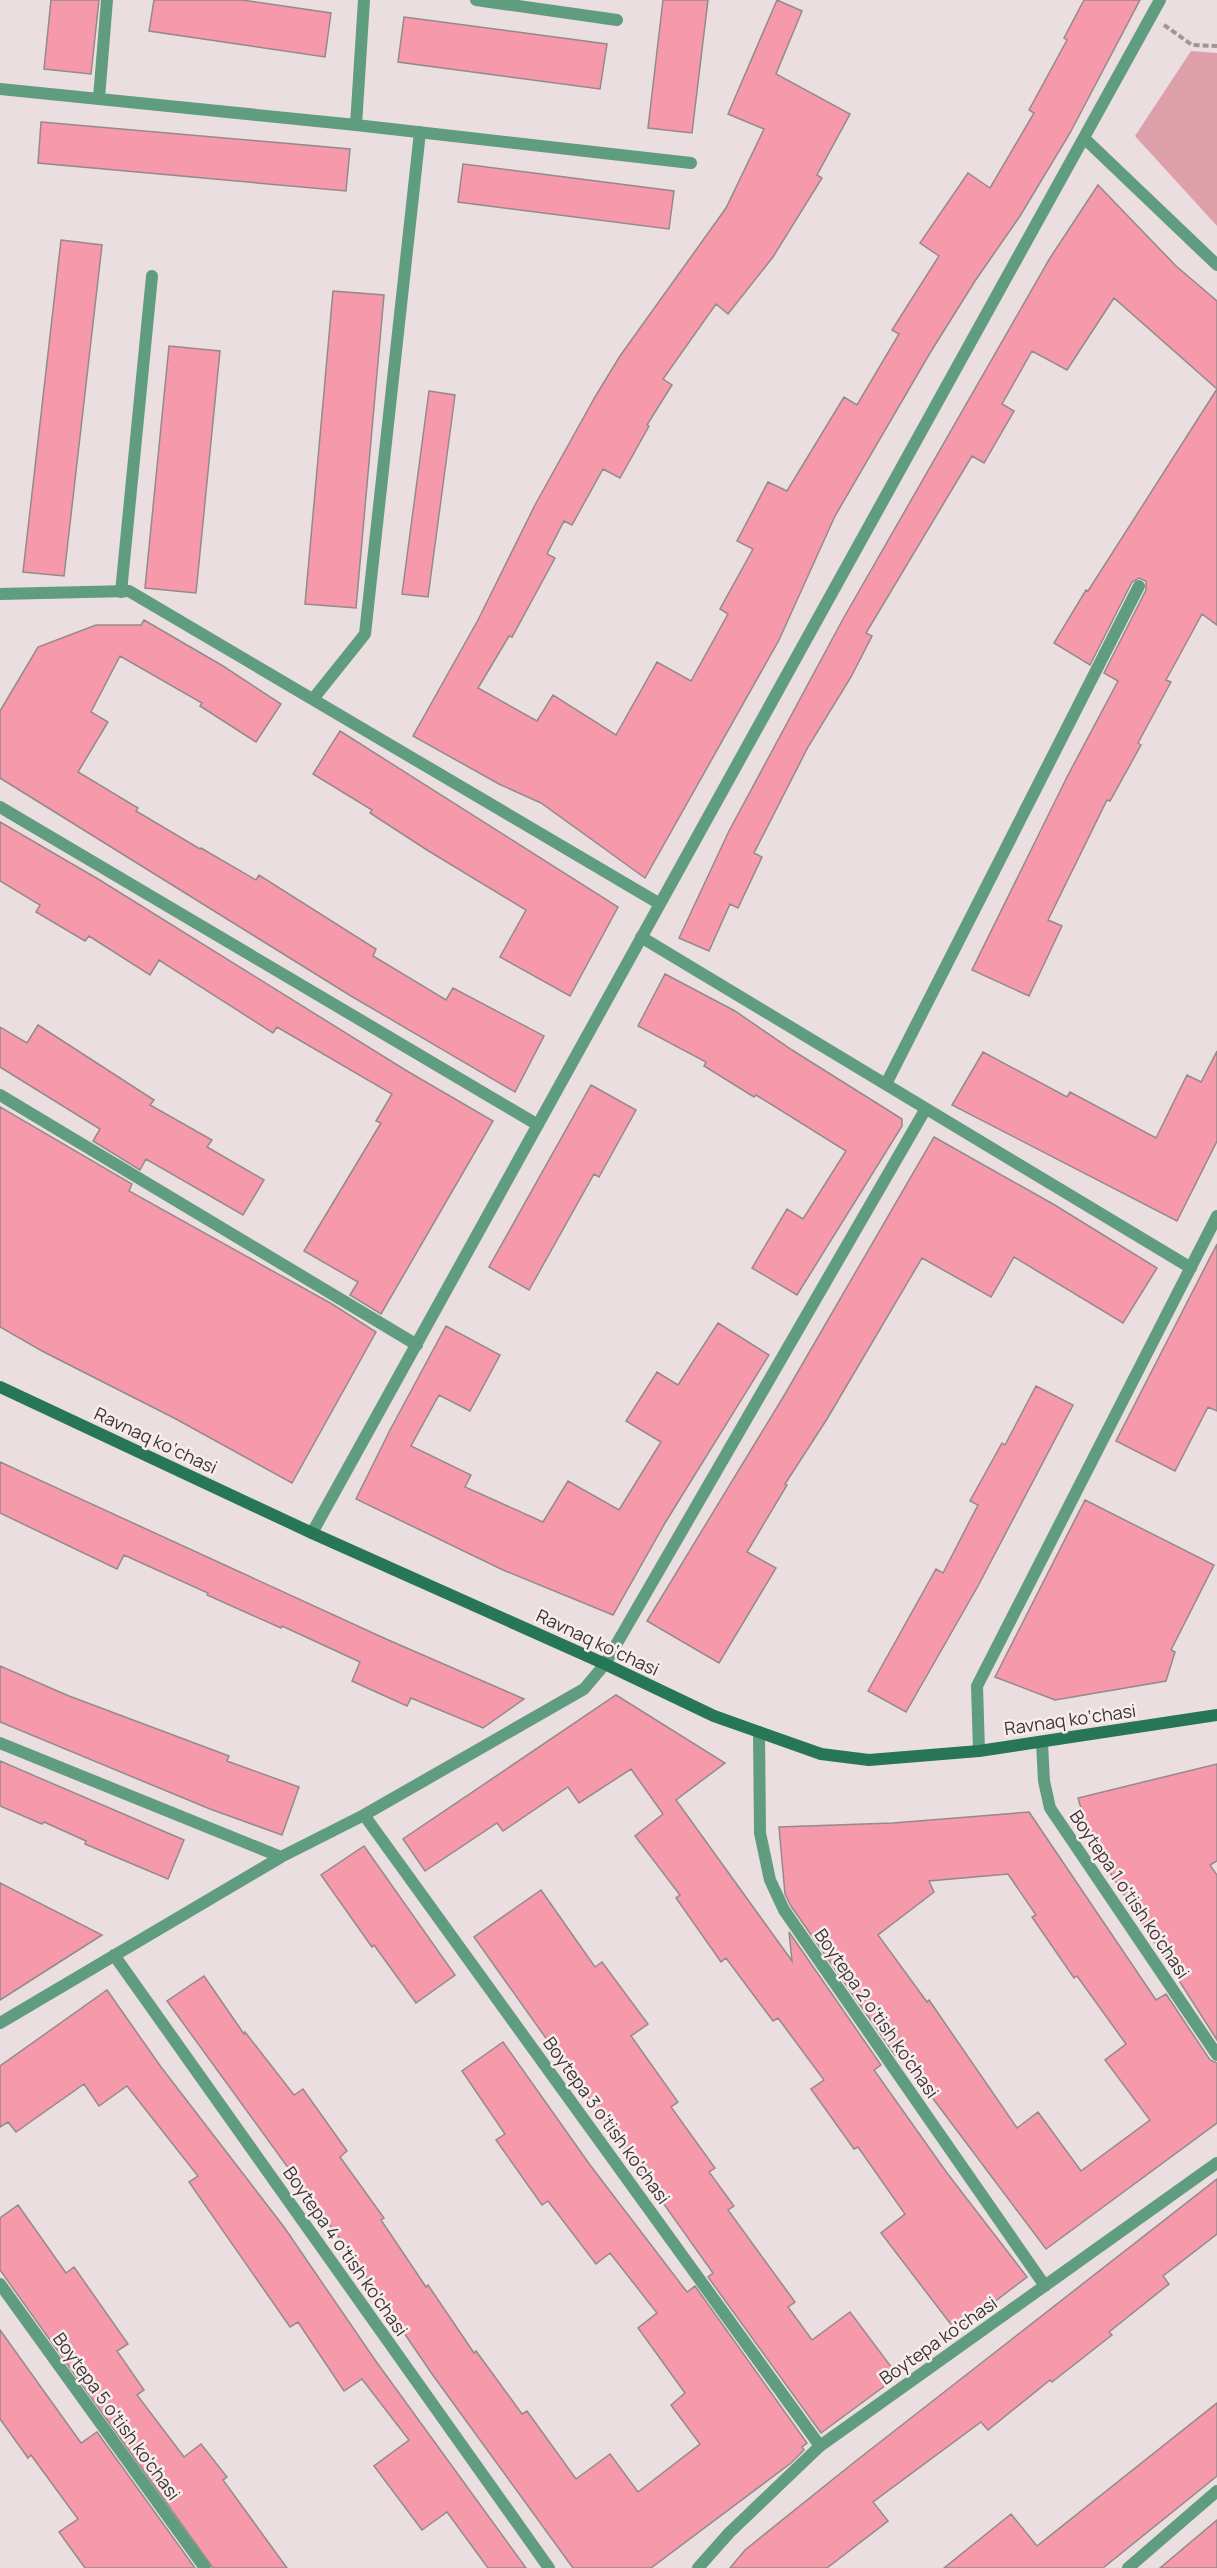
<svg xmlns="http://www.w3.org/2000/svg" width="1217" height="2568" font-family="Manrope,sans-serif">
  <rect width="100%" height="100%" fill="#eadee0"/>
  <path fill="#dda0aa" d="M1191,51L1217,53V226L1135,136Z"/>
  <path fill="#f69aab" stroke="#94898b" stroke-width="1.5" fill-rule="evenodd" d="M51,0H99L91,74L44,69Z
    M154,0H242L331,13L325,57L149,31Z
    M663,0H708L692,133L648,128Z
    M777,0L802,11L776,74L850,114L817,175L822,178L773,257L728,314L716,304L663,379L672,385L647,425L649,426L620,478L603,469L572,525L564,521L547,554L555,558L512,637L509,636L478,688L537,721L553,695L616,735L657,662L691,681L728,614L720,609L753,549L737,541L768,482L787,491L844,397L857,405L899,334L892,330L939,256L920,243L968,173L990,188L1034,113L1029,110L1067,40L1064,38L1084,0H1140L1070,133L1020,216L975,281L930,353L835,516L779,640L645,878L541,803L499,784L413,736L478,620L535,505L595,397L620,356L726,208L764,129L728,114Z
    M404,17L607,44L600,89L398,62Z
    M41,122L350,149L346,191L38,163Z
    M463,164L674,191L669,229L458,202Z
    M1098,185L1176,266L1217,301V625L1202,614L1166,680L1171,682L1138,743L1141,745L1110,801L1107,800L1048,920L1062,926L1029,996L972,970L1067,777L1118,681L1104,673L1146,590V581L1139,578L1132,582L1090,665L1054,643L1086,590L1088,591L1217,389L1114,298L1067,370L1032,351L1002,404L1014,411L984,463L972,456L866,633L872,636L851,677L808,747L754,853L762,857L738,908L730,904L709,951L679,938L729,831L843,619L1050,258Z
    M61,240L102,245L64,576L23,572Z
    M333,291L384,295L356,608L305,604Z
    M169,346L220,351L196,593L145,588Z
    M429,391L455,395L428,597L402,594Z
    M144,620L223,666L281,704L256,742L200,706L202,703L120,656L91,712L108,722L78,772L138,808L136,811L200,849L201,848L256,880L259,875L376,949L373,956L446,1000L453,988L544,1036L515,1092L351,996L0,778V711L38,647L96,625H141Z
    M340,731L618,907L570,996L500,957L526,910L427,850L370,813L372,810L313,774Z
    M0,822L98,879L407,1071L493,1121L381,1314L350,1295L358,1282L304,1251L381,1123L376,1121L392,1094L277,1027L273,1033L159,960L150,975L89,936L85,941L36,912L40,905L0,881Z
    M665,974L735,1011L792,1050L902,1119V1126L797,1295L752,1268L787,1209L803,1219L846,1151L756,1095L754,1097L704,1066L706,1062L638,1026Z
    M38,1025L154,1100L150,1105L212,1140L207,1147L264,1180L243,1215L146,1159L140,1170L93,1141L100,1129L0,1067V1027L27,1043Z
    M1217,1051V1141L1177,1221L952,1105L983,1052L1067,1097L1070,1092L1156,1138L1187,1075L1201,1082Z
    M591,1085L636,1110L599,1177L594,1174L529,1290L489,1267Z
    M0,1107L132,1184L129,1191L332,1304L376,1332L292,1483L176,1419L42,1351L0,1327Z
    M934,1137L1053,1204L1157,1268L1123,1323L1014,1257L991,1297L922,1258L827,1419L785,1484L787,1485L747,1552L776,1568L719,1663L647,1621L785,1394Z
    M1217,1244V1411L1208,1407L1175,1471L1116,1441Z
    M718,1323L769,1355L665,1523L613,1615L503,1570L356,1499L390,1430L446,1326L500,1355L470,1411L439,1395L411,1446L471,1475L465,1487L543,1522L568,1481L619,1510L661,1442L626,1421L657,1372L678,1385Z
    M1036,1386L1073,1405L978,1586L906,1712L868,1691L936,1569L943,1573L978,1505L970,1501L1002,1443L1005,1445Z
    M0,1462L386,1639L524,1699L483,1728L411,1698L407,1706L352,1681L360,1662L282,1626L281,1628L207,1595L208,1593L124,1555L117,1569L0,1513Z
    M1085,1500L1214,1565L1171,1650L1175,1652L1166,1681L1055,1700L995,1677Z
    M0,1666L69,1696L229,1756L227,1761L299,1787L282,1835L210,1809L0,1722Z
    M616,1695L725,1763L676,1800L792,1961L789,1932L881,2065L874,2070L947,2173L1027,2277L956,2331L881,2233L905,2214L858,2147L854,2149L811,2089L824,2080L778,2018L773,2021L726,1958L721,1962L676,1898L680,1895L635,1836L663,1814L631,1769L579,1803L568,1787L503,1831L497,1823L425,1871L403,1839Z
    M0,1761L184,1840L168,1879L85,1844L86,1841L44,1822L42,1824L0,1806Z
    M1217,1764V1861L1210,1865L1217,1875V2040L1091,1843L1078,1798Z
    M1029,1812L1156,2000L1166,1994L1210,2060L1217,2063V2123L1046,2249L898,2052L895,2055L791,1906L785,1894L779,1827L893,1823ZM1008,1874L1036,1915L1032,1917L1074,1978L1077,1976L1126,2044L1105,2060L1150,2120L1081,2171L1038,2112L1017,2128L929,2000L927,2002L878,1935L934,1892L929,1881Z
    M364,1846L455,1975L416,2003L374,1945L372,1947L321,1875Z
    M0,1883L102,1935L0,2000Z
    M541,1890L595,1967L602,1962L648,2024L631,2036L678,2102L671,2107L715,2168L709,2172L734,2206L728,2210L795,2302L788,2307L812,2340L850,2312L898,2376L821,2433L708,2277L713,2273L474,1937Z
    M204,1976L244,2034L245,2032L294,2095L303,2089L347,2151L340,2157L384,2218L381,2220L426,2287L428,2285L474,2353L476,2351L522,2414L527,2411L576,2479L610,2454L638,2492L700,2444L671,2405L685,2393L638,2328L657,2313L610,2253L596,2264L548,2201L542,2205L496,2140L505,2134L462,2071L503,2042L590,2165L687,2292L695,2286L807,2443L802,2447L804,2450L791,2463L651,2568H573L432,2374L345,2246L167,2001Z
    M107,1990L161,2067L284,2227L375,2360L526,2568H488L447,2512L422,2530L374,2466L409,2440L362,2379L344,2391L298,2322L290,2327L189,2182L198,2176L127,2086L99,2106L84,2084L16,2132L8,2122L0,2127V2066Z
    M1217,2179V2234L1163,2276L1169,2284L1109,2332L1112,2335L1052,2382L1050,2380L988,2430L981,2422L873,2502L888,2521L827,2568H730L745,2550L852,2464Z
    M18,2205L66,2273L74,2267L128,2344L117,2351L144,2390L137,2395L184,2457L201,2444L227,2477L223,2480L287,2568H213L0,2270V2218Z
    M0,2330L81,2443L97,2432L195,2568H85L59,2532L78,2519L31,2455L28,2458L0,2419Z
    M1217,2403V2476L1103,2568H944L1011,2514L1037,2546Z
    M1217,2520V2568H1160Z"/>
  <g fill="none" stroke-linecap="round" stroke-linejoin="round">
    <path stroke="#9e9697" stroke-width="4" stroke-dasharray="6 3" stroke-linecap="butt" d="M1164,25L1192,45L1217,46"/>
    <path stroke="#609c7f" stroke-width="12" d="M121,592L152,276"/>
    <path stroke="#609c7f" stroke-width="12" d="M476,0L617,20
      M0,89L356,125L691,163
      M99,98L107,0
      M356,125L364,0
      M1084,138L1217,265
      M0,594L129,591L660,904
      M313,699L365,634L420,132
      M0,807L538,1125
      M641,937L1191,1268
      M886,1084L1139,586
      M0,1095L417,1345
      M312,1533L1160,0
      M759,1732L760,1833L770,1880L784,1910L1045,2286
      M0,1743L281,1857
      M1042,1743L1044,1781L1050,1808L1217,2055
      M979,1751L977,1686L1217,1216
      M364,1815L820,2446
      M114,1955L549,2568
      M0,2023L281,1857L364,1815L584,1689L605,1664L925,1110
      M0,2284L205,2568
      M698,2568L729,2533L820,2446L1217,2163
      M1128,2568L1217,2491"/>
    <path stroke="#277655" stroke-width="12" d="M0,1387L312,1533L605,1664L714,1716L821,1754L869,1760L979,1751L1217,1715"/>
  </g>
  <g text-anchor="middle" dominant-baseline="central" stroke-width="5" stroke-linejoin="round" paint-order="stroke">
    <g font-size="18" fill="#3a3636" stroke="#f8eced">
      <text transform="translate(156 1440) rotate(25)">Ravnaq ko‘chasi</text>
      <text transform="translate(598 1642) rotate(25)">Ravnaq ko‘chasi</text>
      <text transform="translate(1070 1719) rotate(-8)">Ravnaq ko‘chasi</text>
      <text transform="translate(1130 1894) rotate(56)">Boytepa 1 o'tish ko'chasi</text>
      <text transform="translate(877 2013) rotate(55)">Boytepa 2 o'tish ko'chasi</text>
      <text transform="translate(607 2120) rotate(54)">Boytepa 3 o'tish ko'chasi</text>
      <text transform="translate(346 2251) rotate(55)">Boytepa 4 o'tish ko'chasi</text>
      <text transform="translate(938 2340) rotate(-35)">Boytepa ko'chasi</text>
      <text transform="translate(117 2416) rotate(54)">Boytepa 5 o'tish ko'chasi</text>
    </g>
  </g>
</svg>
